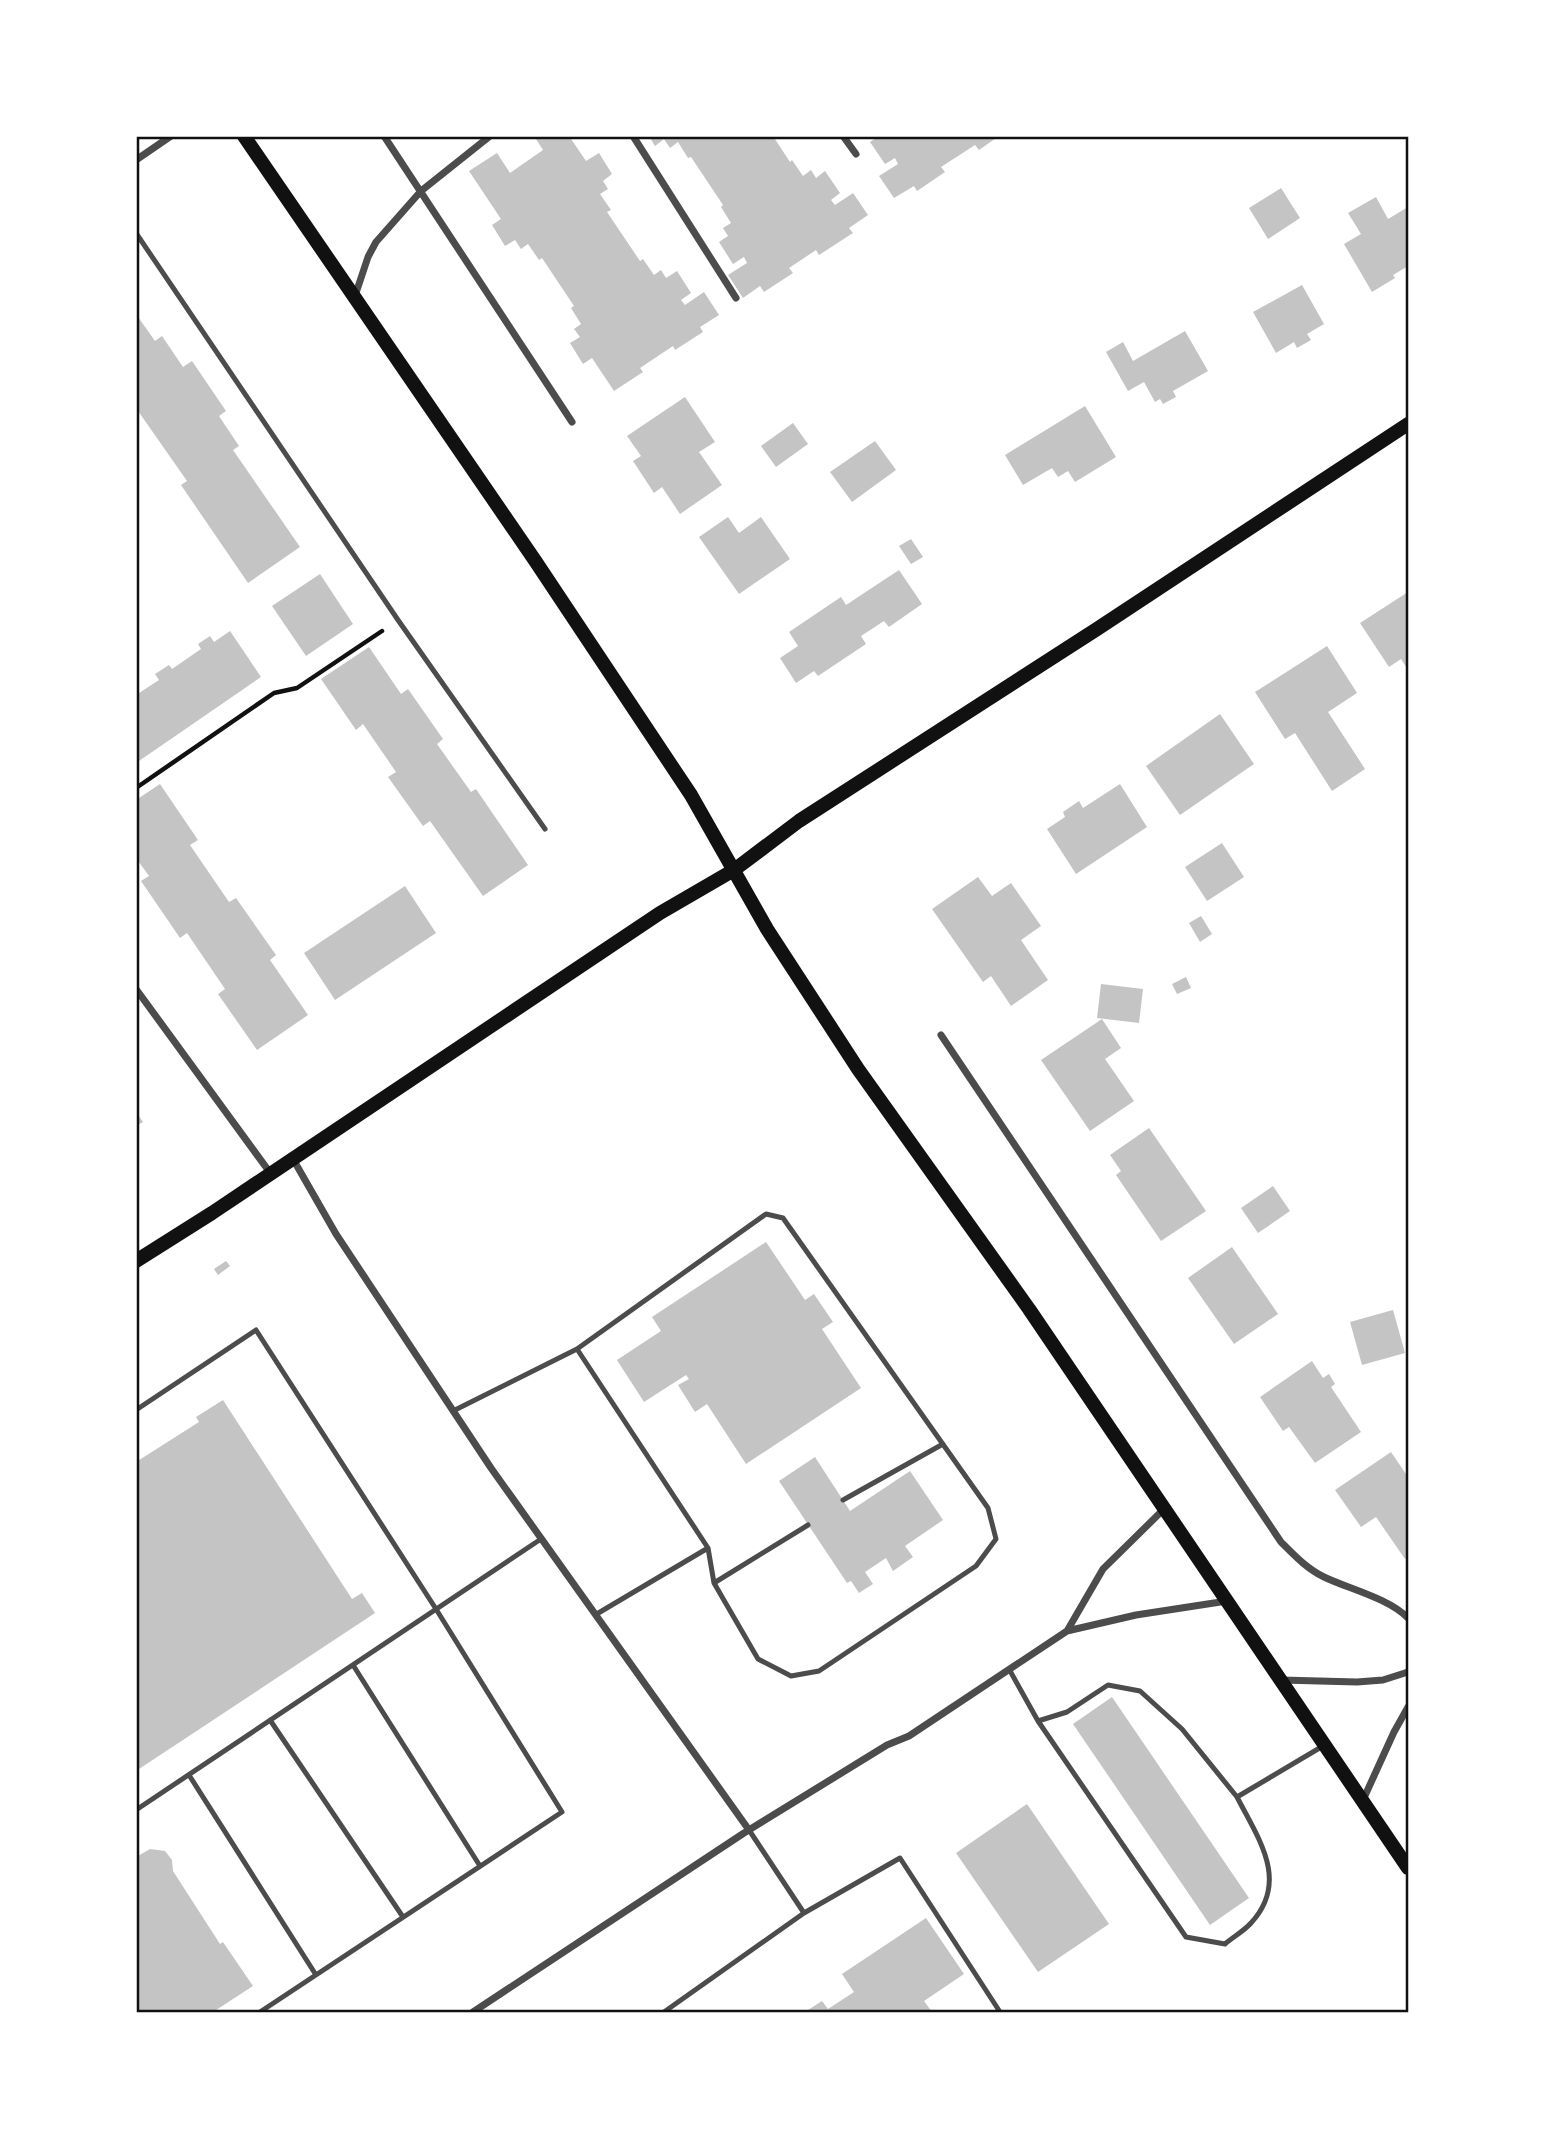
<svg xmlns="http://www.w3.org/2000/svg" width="1545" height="2149" font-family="Figtree,sans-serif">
  <rect width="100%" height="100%" fill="#fff"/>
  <path fill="#c4c4c4" d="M534,136H569L586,161L599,153L612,174L603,181L608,189L600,194L611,210L607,212L640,261L643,259L654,275L661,270L666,278L677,271L691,293L681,300L685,305L704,292L719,315L700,327L703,332L675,350L673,346L640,368L643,372L614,391L592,358L583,364L570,343L580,337L574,329L581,324L571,308L574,306L542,258L539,260L528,244L521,249L515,240L505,246L492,225L501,219L469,171L497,153L510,173L543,150Z
    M649,136H773L790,162L792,160L803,176L811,170L816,178L825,171L840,193L831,200L835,205L853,193L868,215L849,228L853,233L819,255L816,250L789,268L793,273L764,292L760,286L743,298L728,275L747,263L744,257L733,264L719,242L728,236L723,228L731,223L721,207L723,205L691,157L688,158L678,142L670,148L664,139L655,146Z
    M879,136H999L979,150L975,145L941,167L945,172L917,191L914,186L894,198L879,176L898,164L895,158L885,164L870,142Z
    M1281,188L1300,218L1268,239L1249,208Z
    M1376,197L1388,219L1408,207V266L1393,275L1395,278L1372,292L1344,244L1361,234L1348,213Z
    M1302,285L1324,324L1307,334L1311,340L1297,348L1294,342L1276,353L1253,312Z
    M136,314L155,341L162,336L183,367L192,361L226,411L219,416L239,446L233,450L300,547L248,583L181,485L187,481L136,408Z
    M1185,331L1208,371L1173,391L1176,397L1163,404L1160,399L1155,402L1144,382L1128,391L1106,352L1123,342L1133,361Z
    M685,397L715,442L699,452L722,485L680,514L662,487L654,493L633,461L641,456L627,436Z
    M1085,406L1116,457L1075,482L1068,471L1058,477L1052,468L1023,485L1005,455Z
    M793,423L808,444L776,467L761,446Z
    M875,441L896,470L852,502L830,472Z
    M728,517L739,533L761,517L790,559L739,594L699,537Z
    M911,539L923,557L911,564L899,546Z
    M899,570L922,604L889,627L884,621L861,636L866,644L818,676L814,671L796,683L780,658L798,646L789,632L841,597L846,605Z
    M320,574L353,624L306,656L272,606Z
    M1408,592V670L1401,659L1389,667L1360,623Z
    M230,631L261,677L136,763V695L159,680L155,674L169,665L172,669L201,649L198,644L210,636L214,642Z
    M1327,646L1357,693L1328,712L1365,769L1332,791L1295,733L1285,739L1255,692Z
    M369,647L401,694L408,689L443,739L437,744L471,792L476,789L528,865L483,896L430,821L423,826L388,777L396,772L363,724L356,730L321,679Z
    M1220,714L1254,764L1180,815L1146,766Z
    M160,784L198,840L190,845L229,902L236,898L276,955L270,960L308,1015L257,1050L218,994L225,989L187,933L180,938L141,881L149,876L136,858V800Z
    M1120,784L1147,827L1076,874L1047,829L1065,817L1063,812L1079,801L1083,808Z
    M1222,843L1244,877L1207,901L1185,867Z
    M978,877L992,896L1011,883L1041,926L1021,940L1048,980L1011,1006L991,976L983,982L932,909Z
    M405,886L436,933L335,1000L304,953Z
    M1201,916L1212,934L1200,942L1189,923Z
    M1186,977L1191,988L1177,994L1172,984Z
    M1101,984L1143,989L1139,1023L1097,1018Z
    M1102,1019L1121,1048L1105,1059L1134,1101L1090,1131L1041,1060Z
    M136,1112L143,1122L136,1126Z
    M1149,1128L1206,1211L1161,1241L1116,1175L1121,1171L1110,1155Z
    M1273,1186L1290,1211L1258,1233L1241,1208Z
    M766,1242L805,1300L814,1294L833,1322L822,1329L861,1388L746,1464L707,1404L695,1412L678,1385L689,1379L686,1375L644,1402L617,1360L661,1331L652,1317Z
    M1232,1247L1278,1314L1234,1344L1188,1278Z
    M226,1261L230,1266L218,1275L214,1269Z
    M1393,1310L1405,1353L1362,1365L1350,1322Z
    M1312,1361L1323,1378L1329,1374L1335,1384L1331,1387L1361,1432L1315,1463L1289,1427L1283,1431L1260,1397Z
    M223,1400L352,1599L362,1593L375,1613L136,1771V1462L199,1422L196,1417Z
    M1391,1452L1408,1477V1557L1405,1559L1376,1517L1361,1527L1335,1490Z
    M815,1457L850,1511L910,1471L943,1520L905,1546L913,1557L893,1571L886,1558L865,1572L873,1584L859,1593L851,1581L847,1583L779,1481Z
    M1112,1697L1249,1898L1210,1925L1073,1724Z
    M1027,1804L1109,1924L1038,1972L956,1853Z
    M150,1849L165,1851L172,1860L173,1871L220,1944L223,1942L253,1986L213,2012H136V1868L138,1856Z
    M926,1918L964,1974L924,2001L932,2012H805L822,2001L828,2009L854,1992L842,1974Z"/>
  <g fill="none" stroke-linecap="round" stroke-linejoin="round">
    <path stroke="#111" stroke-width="4.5" d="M136,788L274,693L297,688L382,631"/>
    <path stroke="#4c4c4c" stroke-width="5" d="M136,233L398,620L545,829
      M766,1214L783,1218L988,1508L996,1539L976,1566L819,1671L791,1676L758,1659L714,1583L708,1548L577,1349Z
      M136,1410L256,1330L436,1609L562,1812L260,2012
      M453,1411L577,1349
      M843,1500L943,1444
      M714,1583L808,1525
      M595,1615L708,1548
      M353,1665L480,1866
      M1009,1669L1038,1721L1067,1712L1108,1685L1140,1691L1182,1729L1237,1797L1323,1746
      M270,1720L403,1917
      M1038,1721L1186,1937L1225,1944C1233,1937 1244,1931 1251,1923C1290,1881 1258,1838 1237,1797
      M189,1775L316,1975
      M136,1810L541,1539
      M749,1830L804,1913
      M664,2012L804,1913L900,1858L1000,2012"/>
    <path stroke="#4c4c4c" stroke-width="7" d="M384,136L572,422
      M633,136L736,298
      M843,136L856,154
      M136,160L171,136
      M355,296L368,257L376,242L421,191L490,136
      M136,989L271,1174
      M941,1035L1281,1542C1294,1555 1307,1569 1324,1577C1349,1589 1388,1598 1408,1618
      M293,1159L336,1234L491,1468L749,1830
      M1067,1631L1103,1569L1164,1509
      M1281,1680L1357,1682L1383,1680L1408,1672
      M1363,1800L1394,1732L1408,1707
      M473,2012L744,1833L887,1745L909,1736L1067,1631L1136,1615L1227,1601"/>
    <path stroke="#111" stroke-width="14" d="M244,136L536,562L691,795L767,929L858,1069L1029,1309L1408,1868
      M136,1261L212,1213L660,913L734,870L799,821L1097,629L1408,424"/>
  </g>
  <rect width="1545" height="2149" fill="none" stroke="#ffffff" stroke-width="276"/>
  <rect x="138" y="138" width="1269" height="1873" fill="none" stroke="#111" stroke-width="2.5"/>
</svg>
